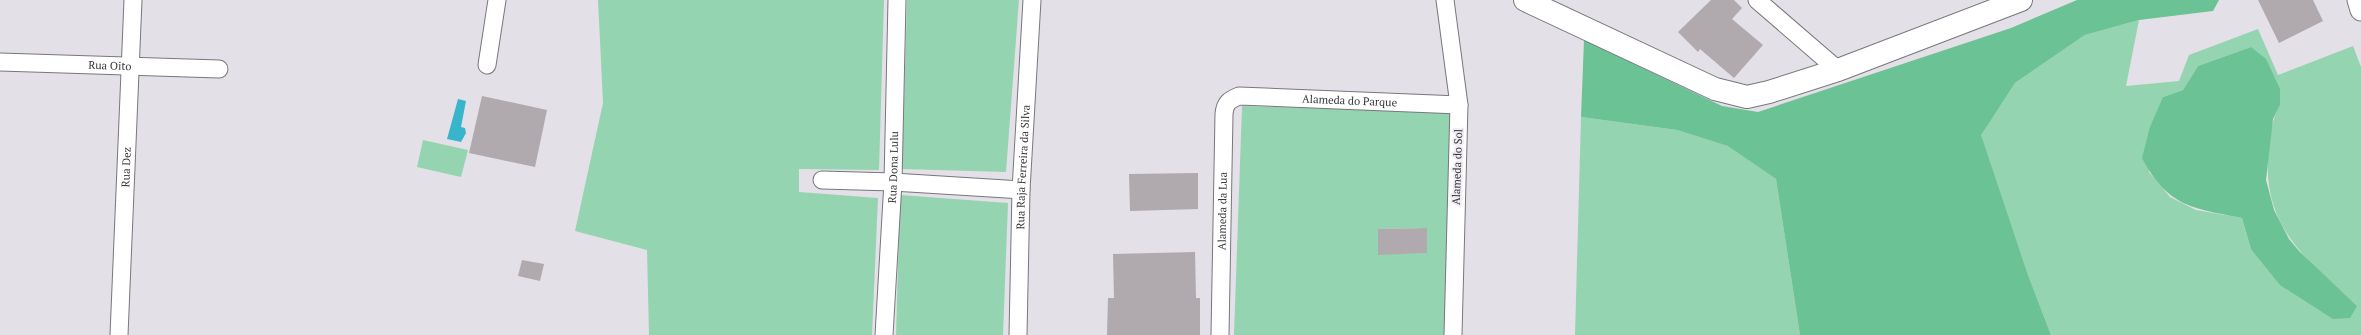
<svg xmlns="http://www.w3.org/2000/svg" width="2361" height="335" font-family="'PT Serif',serif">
  <rect width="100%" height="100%" fill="#e3e0e7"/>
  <path fill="#95d4b0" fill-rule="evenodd" d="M598,0H884L879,170L799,169V192L878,198L872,335H649L647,250L575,231L603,103Z
    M907,0H1019L1006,172L902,169Z
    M2139,20L2126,86L2179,81L2189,55L2258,29L2278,75L2353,46L2361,67V335H2051L2027,272L1980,135L2015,83L2085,35ZM2251,47L2280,105C2271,121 2269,139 2268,158C2264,230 2309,261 2357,306L2251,249L2242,218L2196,210L2170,197L2149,172L2163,97L2183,90L2198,66Z
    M1242,106L1453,112L1445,335H1234ZM1427,228V253L1378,254V229Z
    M1581,117L1677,130L1729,146L1776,179L1800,335H1575Z
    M423,140L468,150L461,177L417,167Z
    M900,195L1008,203L1003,335H896Z"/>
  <path fill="#6bc294" d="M2077,0H2219L2213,11L2139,20L2085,35L2015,83L1981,135L2027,272L2051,335H1800L1776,179L1728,146L1677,130L1581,117L1584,40L1722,106L1758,112L2011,28Z
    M2251,47L2266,59L2280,89V105L2273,119L2266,180L2274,210L2289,239L2299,251L2357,306L2350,318L2333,319L2280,285L2251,249L2242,218C2192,208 2168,207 2142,158L2150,127L2163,97L2183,90L2198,66Z"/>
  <path fill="#39b5cb" d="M458,99L466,101L461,127L465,128L466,133L461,142L447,139Z"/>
  <path fill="#b0a9ad" d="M1711,0H1734L1742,8L1732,19L1763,45L1734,78L1700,49L1698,52L1678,32Z
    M2258,0H2313L2323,21L2279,43Z
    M482,96L547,110L535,167L469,153Z
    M1198,173V209L1130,211L1129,174Z
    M1427,228V253L1378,255V229Z
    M1195,252L1196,298H1200V335H1107L1108,298H1114L1113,254Z
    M522,260L544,264L540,281L518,276Z"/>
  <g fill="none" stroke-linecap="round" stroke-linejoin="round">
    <g stroke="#79767d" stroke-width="19">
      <g id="minor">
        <path d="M1445,0L1459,105L1453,335"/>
        <path d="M1757,0L1838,70"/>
        <path id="s1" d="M0,62L219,69"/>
        <path d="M487,65L497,0"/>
        <path d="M822,180L893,182L1021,190"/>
        <path id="s2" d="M119,335L133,0"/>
        <path id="s3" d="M884,335L893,182L897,0"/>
        <path id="s4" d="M1018,335L1021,190L1032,0"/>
        <path id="s5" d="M1220,335L1224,114C1225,103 1229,100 1239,96L1459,105"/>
      </g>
    </g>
    <g stroke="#79767d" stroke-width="23">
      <path id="tertiary" d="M2358,0L2361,10"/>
    </g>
    <g stroke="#79767d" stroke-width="24">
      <path id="secondary" d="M1525,0L1715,89L1747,97L1769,92L1838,70L2021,0"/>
    </g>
    <use href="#minor" stroke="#fff" stroke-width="17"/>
    <use href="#tertiary" stroke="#fff" stroke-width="21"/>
    <use href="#secondary" stroke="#fff" stroke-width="22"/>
  </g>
  <g text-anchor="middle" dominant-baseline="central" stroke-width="4" stroke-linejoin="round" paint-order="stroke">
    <g font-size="11" fill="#3a383b" stroke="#f1edf4">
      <text stroke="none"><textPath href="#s1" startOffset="110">Rua Oito</textPath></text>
      <text stroke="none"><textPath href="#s5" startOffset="357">Alameda do Parque</textPath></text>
      <text stroke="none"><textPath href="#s4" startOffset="168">Rua Raja Ferreira da Silva</textPath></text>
      <text transform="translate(1457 167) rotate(-88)">Alameda do Sol</text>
      <text stroke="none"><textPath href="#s2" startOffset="168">Rua Dez</textPath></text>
      <text stroke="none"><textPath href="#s3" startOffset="168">Rua Dona Lulu</textPath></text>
      <text stroke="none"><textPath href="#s5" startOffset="124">Alameda da Lua</textPath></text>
    </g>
  </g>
</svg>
